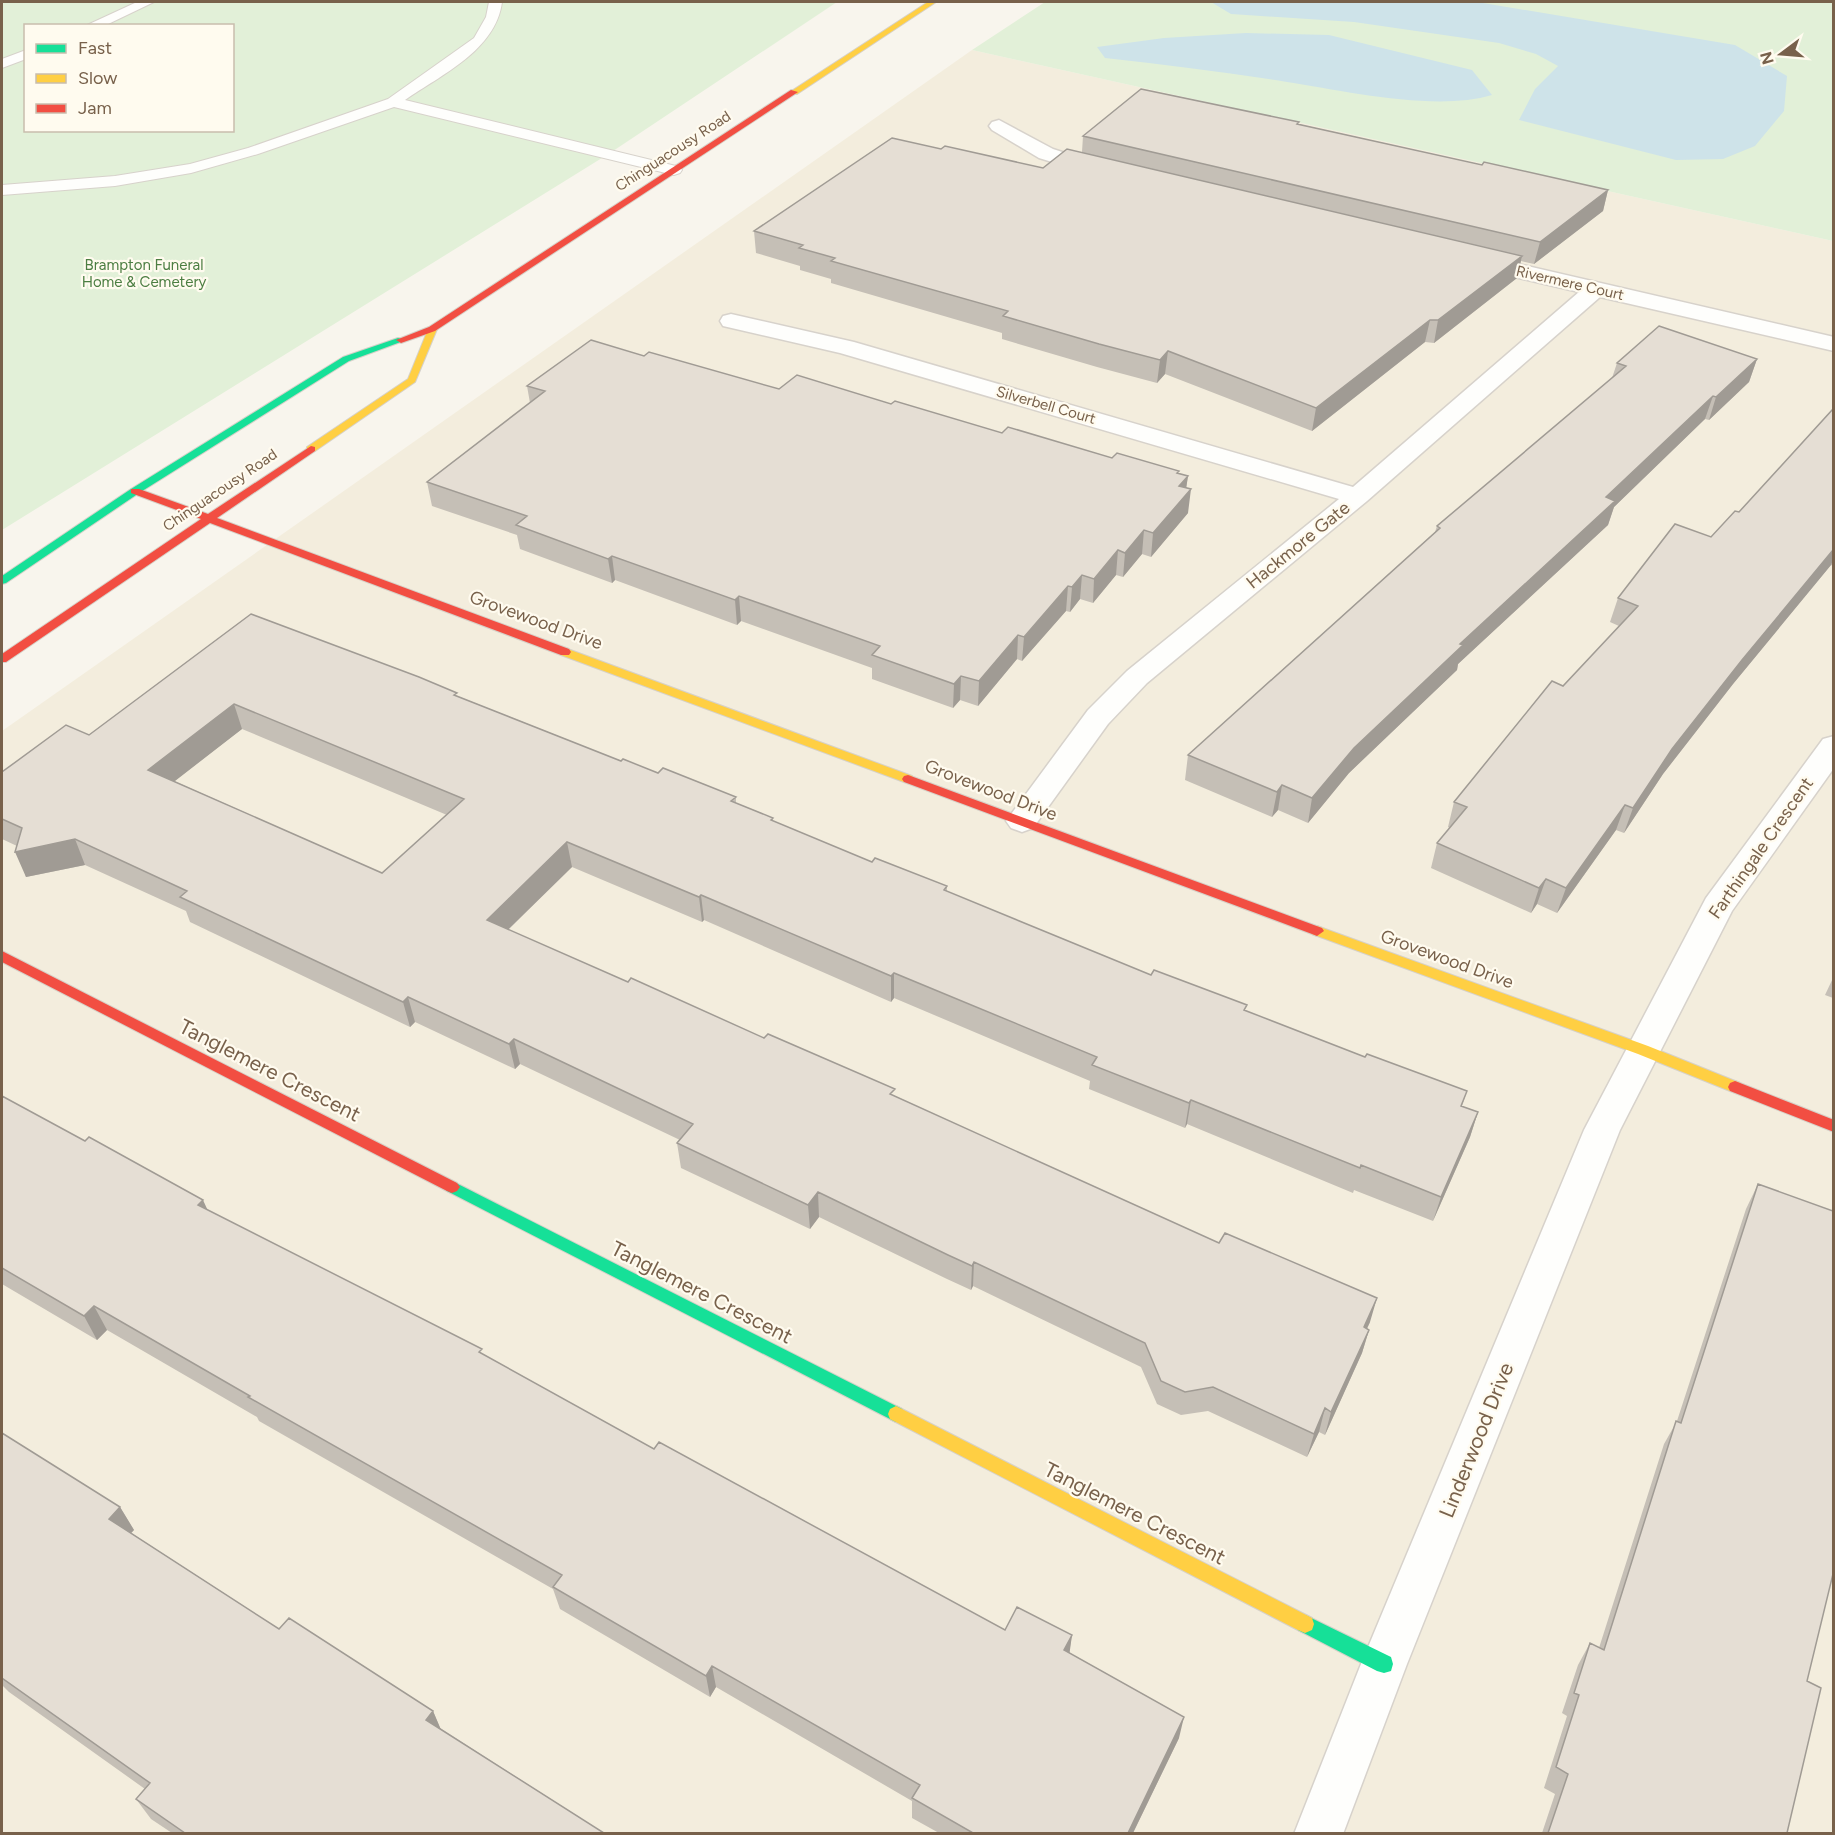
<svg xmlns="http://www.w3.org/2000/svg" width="1835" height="1835" font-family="Figtree,sans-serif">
  <rect width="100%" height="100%" fill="#f8f5ed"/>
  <path fill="#f3eddd" d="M972,50L1833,241V1833H2V731Z"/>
  <path fill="#e2f0d8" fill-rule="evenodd" d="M2,2H837L610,153L2,530ZM26,26H232V130H26Z
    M1045,2H1833V241L972,50Z"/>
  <path fill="#cee3e9" d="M1211,2H1477L1735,45L1787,76L1784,111L1755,146L1723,159L1676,160L1519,120L1535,89L1558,66L1536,54L1499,43L1354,22L1231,14Z
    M1246,33L1329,35L1472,70L1492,95C1436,112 1346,91 1287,82C1227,72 1166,65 1105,58L1097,47L1164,38Z"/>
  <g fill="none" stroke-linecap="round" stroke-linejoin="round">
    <g stroke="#d7d2cb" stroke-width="2">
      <path id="lane" d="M137,2H154L104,26H85Z
        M489,2H502C496,50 441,75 405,100L680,167L682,170L680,173L674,175L394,107L258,154L191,173L115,186L2,195V185L115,176L190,164L248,148L388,99L474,38L486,17Z
        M26,50V59L2,68V59Z"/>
    </g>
    <g stroke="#d7d2cb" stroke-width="3">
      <path id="street" d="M999,120L1053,149L1105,166L1108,170L1105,174L1098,176L1039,158L992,130L989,126L992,122Z
        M1475,254L1834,337V351L1600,297L1367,501L1147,683L1108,724L1033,828L1022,832L1011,828L1006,821L1088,710L1127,671L1339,499L840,353L723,326L720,321L723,316L731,314L854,342L1353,487L1579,292L1467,266L1464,261L1467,256Z
        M1834,736V768L1732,911L1620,1130L1407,1664L1343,1834H1294L1361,1664L1584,1130L1706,898L1823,739Z"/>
    </g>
    <g stroke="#d6d1c8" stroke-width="2">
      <path id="fast" d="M398,338L406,340L349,361L139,493L6,583L2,584V576L131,489L343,357Z
        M452,1181L902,1409L904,1414L902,1419L896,1422L890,1419L447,1191L444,1187L447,1183Z
        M1305,1615L1391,1657L1393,1664L1391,1671L1384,1673L1377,1671L1298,1630L1296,1624L1298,1618Z"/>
    </g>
    <g stroke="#d6d1c8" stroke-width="2">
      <path id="slow" d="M928,2H936L797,94L790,92Z
        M429,327L437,329L415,382L315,451H307V447L408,379Z
        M565,648L912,776L914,779L912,782H904L561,655L559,652Z
        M1317,926L1648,1046L1740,1083L1742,1087L1740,1091H1730L1638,1054L1312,934L1310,931Z
        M896,1406L1312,1618L1314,1624L1312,1630L1305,1633L1298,1630L890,1419L888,1414L890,1409Z"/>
    </g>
    <g stroke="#d6d1c8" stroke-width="2">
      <path id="jam" d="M791,90L798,92L435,331L401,343L396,340L429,327Z
        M311,446L315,447V451L217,518L569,649L571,652L569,655H561L210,523L6,662H2V654L201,519L131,493V489H139L208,514Z
        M908,775L1322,928L1324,931L1317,936L1312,934L904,782L902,779L904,776Z
        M2,951L457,1183L460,1187L457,1191L452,1193L447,1191L2,962Z
        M1735,1081L1834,1120V1132L1730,1091L1728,1087L1730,1083Z"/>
    </g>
    <use href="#lane" fill="#fefefc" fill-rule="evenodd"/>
    <use href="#street" fill="#fefefc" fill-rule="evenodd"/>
    <use href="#fast" fill="#16e098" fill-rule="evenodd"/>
    <use href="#slow" fill="#ffcf43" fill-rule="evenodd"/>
    <use href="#jam" fill="#f24e42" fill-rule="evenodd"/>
  </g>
  <path fill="#c5bfb6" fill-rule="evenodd" d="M1298,124L1482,165L1608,190L1603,211L1534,264L1521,261L1517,278L1434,343L1425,342L1312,431L1165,374L1157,383L1097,367L1002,339V333L831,283V279L800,270V266L756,253L754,231L941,149L1043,168L1082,152L1083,136Z
    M644,356L779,389L891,404L1002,433L1188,476L1186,488L1188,513L1151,557L1142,554L1123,577L1116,575L1093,603L1080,599L1070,612L1066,611L1022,661L1017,659L978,706L960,700L953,708L872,679V668L741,621L737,625L615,580L612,583L520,549L517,535L432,506L427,482L530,403L527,386Z
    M1757,359L1749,382L1709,420L1705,419L1614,507L1608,525L1458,664L1457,670L1349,773L1308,823L1278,810L1272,817L1185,780L1188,755L1435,532L1437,526L1612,378L1617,363Z
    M1833,409V566L1831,565L1733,684L1663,774L1624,833L1616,830L1557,913L1537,904L1531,913L1431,868L1437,843L1450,828L1448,827L1454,802L1619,626L1610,622L1618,598L1711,537L1739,512Z
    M251,614L621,761L736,797V803L773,818V821L872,862L947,886V892L1151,975L1365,1057L1467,1091L1462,1106L1478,1112L1470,1137L1433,1221L1354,1190L1353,1193L1187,1124L1185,1128L1089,1089L1090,1081L894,998L891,1002L704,920L702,922L572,867L508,930L628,982L895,1096L1370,1322L1367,1329L1369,1330L1362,1353L1325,1435L1319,1432L1307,1457L1208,1411L1181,1415L1157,1404L1141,1367L973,1286L971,1290L947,1279L819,1217L810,1229L681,1168L677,1143L680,1140L520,1064L515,1069L415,1022L410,1027L190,922L186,911L85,865L26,877L17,846L2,839V772L89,735ZM242,729L447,815L382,873L174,781Z
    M1833,978V998L1825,995Z
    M2,1096L208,1210L484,1355L654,1449L1005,1630L1072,1635L1069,1653L1179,1738L1133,1833H939L912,1818V1801L716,1687L710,1697L560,1609L553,1589L259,1421L257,1417L107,1330L97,1340L2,1284Z
    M1758,1184L1807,1681L1787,1833H1542L1555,1794L1544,1788L1567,1716L1562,1713L1578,1665L1590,1643L1599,1648L1664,1444L1677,1421L1746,1209Z
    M2,1433L120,1507L134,1530L131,1533L279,1629L433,1711L440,1728L604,1833H172L151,1819L136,1799L145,1789L9,1692L2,1685Z"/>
  <path fill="#a09b94" d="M1608,190L1603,211L1534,264L1540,242Z
    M1522,256L1517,278L1434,343L1438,320Z
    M1430,320L1425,342L1312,431L1316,408Z
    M1168,351L1165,374L1157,383L1160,360Z
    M1757,359L1749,382L1709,420L1716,397Z
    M1713,396L1705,419L1614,507L1608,525L1458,664L1457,670L1349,773L1308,823L1312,798L1354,748L1460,644L1606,497Z
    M1188,476L1185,496L1191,489L1188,513L1151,557L1153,533L1179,486Z
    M1144,530L1142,554L1123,577L1125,553Z
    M1118,550L1116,575L1093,603L1094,579Z
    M1833,550V560L1831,565L1733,684L1663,774L1624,833L1633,808L1672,749L1742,660Z
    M612,556L615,580L612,583L608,559Z
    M1082,575L1080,599L1070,612L1072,587Z
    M1068,586L1066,611L1022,661L1024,637Z
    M739,596L741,621L737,625L735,600Z
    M1018,635L1017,659L978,706L979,681Z
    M961,676L960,700L953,708L954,684Z
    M234,704L242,729L157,795L148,770Z
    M1282,785L1278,810L1272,817L1277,792Z
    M1625,805L1616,830L1557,913L1566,888Z
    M75,839L85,865L26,877L15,852Z
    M567,842L572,867L492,945L487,920Z
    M1546,879L1537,904L1531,913L1539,888Z
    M701,895L704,920L702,922L699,897Z
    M894,973V998L891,1002V976Z
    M408,997L415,1022L410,1027L403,1002Z
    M514,1039L520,1064L515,1069L509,1044Z
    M1191,1100L1187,1124L1185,1128L1189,1103Z
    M1478,1112L1470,1137L1433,1221L1441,1197Z
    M818,1192L819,1217L810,1229L808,1205Z
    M203,1200L214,1224L198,1205Z
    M974,1262L973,1286L971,1290L972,1266Z
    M1377,1298L1370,1322L1356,1351L1364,1327Z
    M94,1306L107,1330L97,1340L84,1316Z
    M1369,1330L1362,1353L1325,1435L1331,1412Z
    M1325,1408L1319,1432L1307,1457L1314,1434Z
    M120,1507L134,1530L123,1541L109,1519Z
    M1072,1635L1069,1657L1064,1650Z
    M712,1666L716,1687L710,1697L706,1676Z
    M433,1711L442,1732L426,1720Z
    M1184,1717L1179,1738L1133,1833H1128Z"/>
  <path fill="#e5ded4" stroke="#a09b94" stroke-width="1.5" fill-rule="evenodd" d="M1141,89L1299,122L1297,124L1482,165L1484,162L1608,190L1540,242L1083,136Z
    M892,138L941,149L945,146L1043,168L1067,149L1522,256L1438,320H1430L1316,408L1168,351L1160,360L1099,344L1003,316L1008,311L831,261L835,258L799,248L803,245L754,231Z
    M1659,326L1757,359L1716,397L1713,396L1606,497L1615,501L1460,644L1463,645L1354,748L1312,798L1282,785L1277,792L1188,755L1440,528L1437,526L1626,366L1617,363Z
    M591,340L644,356L649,352L779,389L797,375L891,404L895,401L1002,433L1008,427L1112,458L1117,453L1179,471L1177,473L1188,476L1179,486L1191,489L1153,533L1144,530L1125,553L1118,550L1094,579L1082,575L1072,587L1068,586L1024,637L1018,635L979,681L961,676L954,684L872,655L880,646L739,596L735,600L612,556L608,559L516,525L527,516L427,482L545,391L527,386Z
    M1833,409V550L1742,660L1672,749L1633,808L1625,805L1566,888L1546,879L1539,888L1437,843L1467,807L1454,802L1552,681L1563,686L1638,606L1618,598L1675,524L1711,537L1735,511L1739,512Z
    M251,614L419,677L457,693L454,695L621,761L623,759L658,773L663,768L736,797L731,801L773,818L771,820L872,862L875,858L947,886L944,890L1151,975L1154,970L1247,1005L1244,1010L1365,1057L1367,1054L1467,1091L1461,1106L1478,1112L1441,1197L1361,1165L1360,1168L1191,1100L1189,1103L1092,1065L1097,1057L894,973L891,976L701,895L699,897L567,842L487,920L628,982L631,978L764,1038L768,1034L895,1089L890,1094L1219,1243L1225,1233L1377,1298L1364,1327L1369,1330L1331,1412L1325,1408L1314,1434L1213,1387L1185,1392L1161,1381L1145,1343L974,1262L972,1266L948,1255L818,1192L808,1205L677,1143L693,1124L514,1039L509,1044L408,997L403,1002L180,897L187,891L75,839L15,852L22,828L2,819V772L66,725L89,735ZM234,704L464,799L382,873L148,770Z
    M2,1096L85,1141L89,1137L203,1200L198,1205L482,1349L479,1352L654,1449L659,1442L1005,1630L1017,1607L1072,1635L1064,1650L1184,1717L1128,1833H973L912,1798L920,1785L712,1666L706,1676L553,1587L562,1575L248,1397L250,1396L94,1306L84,1316L2,1268Z
    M1758,1184L1833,1211V1574L1807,1681L1821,1688L1787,1833H1548L1568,1774L1556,1767L1579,1695L1574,1693L1590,1643L1604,1650L1676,1421L1681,1423Z
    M2,1433L120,1507L109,1519L279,1629L289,1618L433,1711L426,1720L604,1833H185L136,1799L150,1783L2,1678Z"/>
  <g text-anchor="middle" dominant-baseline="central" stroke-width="4.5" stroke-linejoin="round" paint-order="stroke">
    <g font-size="15" fill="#78614b" stroke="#fffbef">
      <text transform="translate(673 151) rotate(-33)">Chinguacousy Road</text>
      <text transform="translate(1570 283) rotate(13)">Rivermere Court</text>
      <text transform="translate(1046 405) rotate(16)">Silverbell Court</text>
      <text transform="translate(220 490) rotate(-34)">Chinguacousy Road</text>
    </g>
    <g font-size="15" fill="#4c7e42" stroke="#fffbef">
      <text x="144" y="265">Brampton Funeral<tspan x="144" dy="17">Home &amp; Cemetery</tspan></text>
    </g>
    <g font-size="18" fill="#78614b" stroke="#fffbef">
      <text transform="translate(1298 545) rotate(-39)">Hackmore Gate</text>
      <text transform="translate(536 620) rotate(20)">Grovewood Drive</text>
      <text transform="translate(991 790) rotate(21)">Grovewood Drive</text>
      <text transform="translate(1761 848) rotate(-55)">Farthingale Crescent</text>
      <text transform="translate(1447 959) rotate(20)">Grovewood Drive</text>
    </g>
    <g font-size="21" fill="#78614b" stroke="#fffbef">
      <text transform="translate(270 1070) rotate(27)">Tanglemere Crescent</text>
      <text transform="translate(702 1292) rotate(27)">Tanglemere Crescent</text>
      <text transform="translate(1476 1440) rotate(-68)">Linderwood Drive</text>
      <text transform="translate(1135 1513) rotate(27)">Tanglemere Crescent</text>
    </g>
  </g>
  <rect width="1835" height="1835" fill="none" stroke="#78614b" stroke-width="6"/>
  <rect x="24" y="24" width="210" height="108" fill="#fffbef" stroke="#c9bdad" stroke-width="1.5"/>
  <rect x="36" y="44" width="30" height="9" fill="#16e098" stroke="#c9bdad" stroke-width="1.5"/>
  <text x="78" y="54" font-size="18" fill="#78614b">Fast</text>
  <rect x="36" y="74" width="30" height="9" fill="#ffcf43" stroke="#c9bdad" stroke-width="1.5"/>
  <text x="78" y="84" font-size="18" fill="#78614b">Slow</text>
  <rect x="36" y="104" width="30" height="9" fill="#f24e42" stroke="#c9bdad" stroke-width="1.5"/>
  <text x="78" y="114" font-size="18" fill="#78614b">Jam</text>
  <g transform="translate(1781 54) rotate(254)" stroke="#fffbef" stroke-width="4.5" paint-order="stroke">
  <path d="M0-4.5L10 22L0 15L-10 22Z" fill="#78614b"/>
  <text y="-9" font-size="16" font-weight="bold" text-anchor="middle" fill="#78614b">N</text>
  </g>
</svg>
